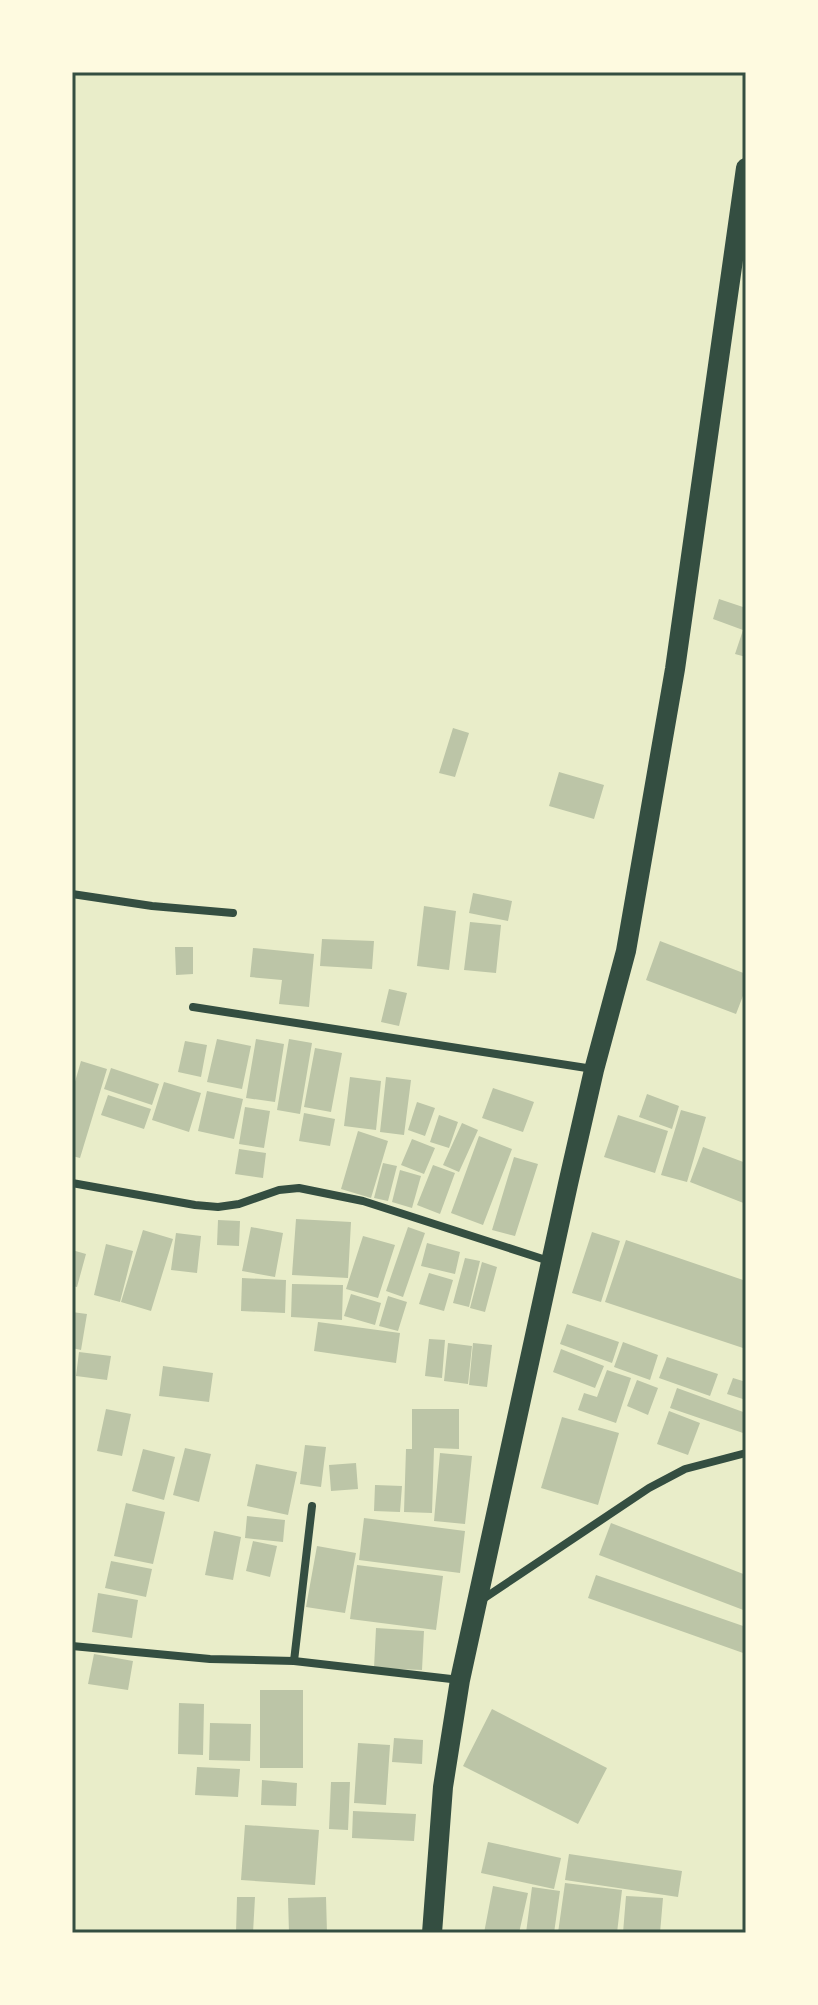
<svg xmlns="http://www.w3.org/2000/svg" width="818" height="2005" font-family="'Archivo Narrow',sans-serif">
  <rect width="100%" height="100%" fill="#e9edc9"/>
  <path fill="#bcc5a7" d="M719,599L746,608V657L735,654L743,630L713,619Z
    M453,728L469,733L455,777L439,773Z
    M559,772L604,785L594,819L549,806Z
    M473,893L512,901L508,921L469,913Z
    M424,906L456,911L449,970L417,966Z
    M470,922L501,925L496,973L464,970Z
    M322,939L374,941L372,969L320,966Z
    M660,941L746,974V988L736,1014L646,980Z
    M175,947H193V974L176,975Z
    M253,948L314,954L309,1007L279,1004L282,980L250,977Z
    M389,989L407,993L399,1026L381,1022Z
    M217,1039L251,1046L242,1089L207,1082Z
    M256,1039L284,1044L275,1102L246,1098Z
    M289,1039L312,1043L300,1114L277,1110Z
    M185,1041L207,1045L201,1077L178,1072Z
    M315,1048L342,1053L331,1112L304,1107Z
    M81,1061L107,1069L80,1158L72,1156V1092Z
    M111,1068L159,1084L152,1105L104,1089Z
    M350,1077L381,1081L376,1130L344,1126Z
    M386,1077L411,1080L404,1135L380,1132Z
    M164,1082L201,1093L189,1132L152,1120Z
    M493,1088L534,1102L523,1132L482,1118Z
    M207,1091L243,1099L234,1139L198,1131Z
    M647,1094L679,1106L672,1129L639,1117Z
    M108,1095L151,1109L144,1129L101,1115Z
    M417,1102L435,1108L425,1136L408,1130Z
    M245,1107L270,1111L264,1148L239,1144Z
    M681,1110L706,1117L687,1182L661,1175Z
    M304,1113L335,1119L330,1146L299,1141Z
    M439,1115L458,1122L449,1148L430,1142Z
    M618,1115L668,1131L655,1173L604,1157Z
    M462,1123L478,1130L459,1172L443,1165Z
    M358,1131L388,1141L371,1198L341,1189Z
    M479,1136L512,1149L483,1225L451,1213Z
    M412,1139L435,1148L424,1174L401,1165Z
    M703,1147L746,1163V1204L690,1182Z
    M239,1149L266,1153L263,1178L235,1174Z
    M514,1157L538,1164L515,1236L492,1230Z
    M383,1163L397,1166L388,1201L374,1198Z
    M433,1165L455,1173L440,1214L417,1205Z
    M400,1170L421,1176L412,1208L392,1202Z
    M296,1219L351,1222L348,1278L292,1275Z
    M218,1220L240,1221L239,1246L217,1245Z
    M251,1227L283,1233L275,1277L242,1271Z
    M408,1227L425,1233L403,1297L386,1291Z
    M143,1230L173,1239L151,1311L121,1302Z
    M592,1232L620,1241L601,1302L572,1293Z
    M176,1233L201,1236L197,1273L171,1270Z
    M363,1236L395,1245L378,1298L346,1289Z
    M626,1240L746,1281V1349L605,1302Z
    M427,1243L460,1252L455,1274L421,1266Z
    M106,1244L133,1251L120,1302L94,1295Z
    M72,1250L86,1254L77,1287L72,1286Z
    M465,1258L480,1261L469,1307L453,1303Z
    M482,1262L497,1267L485,1312L470,1308Z
    M429,1273L453,1280L444,1311L419,1304Z
    M242,1278L286,1280L285,1313L241,1311Z
    M292,1284L343,1285L342,1320L291,1317Z
    M351,1294L381,1303L375,1325L344,1316Z
    M388,1296L407,1302L398,1331L379,1326Z
    M72,1312L87,1314L81,1350L72,1348Z
    M318,1322L400,1333L396,1363L314,1351Z
    M567,1324L619,1342L612,1363L560,1344Z
    M429,1339L445,1340L442,1378L425,1376Z
    M623,1342L658,1355L650,1380L614,1367Z
    M448,1343L472,1346L468,1384L444,1381Z
    M473,1343L492,1345L487,1387L469,1385Z
    M561,1349L604,1366L595,1388L553,1372Z
    M79,1352L111,1356L107,1380L76,1376Z
    M667,1357L718,1374L710,1396L659,1378Z
    M163,1366L213,1373L209,1402L159,1396Z
    M607,1370L631,1378L616,1423L578,1410L584,1393L597,1397Z
    M733,1378L746,1382V1400L727,1394Z
    M637,1380L658,1388L648,1415L627,1406Z
    M677,1388L746,1413V1434L670,1408Z
    M106,1409L131,1414L122,1456L97,1451Z
    M412,1409H459V1449L434,1448L432,1513L404,1512L406,1449H412Z
    M669,1411L700,1423L688,1455L657,1444Z
    M562,1417L619,1433L598,1505L541,1488Z
    M305,1445L326,1447L321,1487L300,1484Z
    M185,1448L211,1454L199,1502L173,1495Z
    M143,1449L175,1457L164,1500L132,1491Z
    M440,1453L472,1456L465,1524L434,1521Z
    M356,1463L358,1489L331,1491L329,1465Z
    M256,1464L297,1472L288,1515L247,1506Z
    M375,1485L402,1486L400,1512L374,1511Z
    M126,1503L165,1512L153,1564L114,1556Z
    M247,1516L285,1520L283,1542L245,1538Z
    M364,1518L465,1531L460,1573L359,1560Z
    M611,1523L746,1575V1611L599,1555Z
    M214,1531L241,1537L233,1580L205,1575Z
    M253,1541L277,1546L270,1577L246,1571Z
    M317,1546L356,1553L345,1613L306,1607Z
    M111,1561L152,1569L146,1597L105,1588Z
    M357,1565L443,1576L436,1630L350,1619Z
    M596,1575L746,1627V1654L588,1598Z
    M98,1593L138,1600L132,1638L92,1632Z
    M376,1628L424,1631L422,1670L374,1668Z
    M94,1654L133,1661L128,1690L88,1684Z
    M260,1690H303V1768H260Z
    M179,1703L204,1704L203,1755L178,1754Z
    M492,1709L607,1768L578,1824L463,1766Z
    M210,1723L251,1724L250,1761L209,1760Z
    M394,1738L423,1740L422,1764L392,1762Z
    M358,1743L390,1745L386,1805L354,1803Z
    M197,1767L240,1769L238,1797L195,1795Z
    M262,1780L297,1783L296,1806L261,1805Z
    M331,1782H350L348,1830L329,1829Z
    M353,1811L416,1814L414,1841L352,1838Z
    M245,1825L319,1830L315,1885L241,1880Z
    M488,1842L561,1858L554,1889L481,1873Z
    M569,1854L682,1871L678,1897L565,1880Z
    M565,1883L622,1890L617,1933H558Z
    M493,1886L528,1893L519,1933H484Z
    M532,1887L560,1891L554,1933H526Z
    M626,1896L663,1898L660,1933H623Z
    M237,1897H255L253,1933H236Z
    M326,1897L327,1933H289L288,1898Z"/>
  <g fill="none" stroke-linecap="round" stroke-linejoin="round">
    <path stroke="#344e41" stroke-width="8" d="M72,894L152,906L233,913
      M193,1007L593,1069
      M72,1183L195,1205L218,1207L239,1204L279,1190L299,1188L363,1201L549,1261
      M480,1601L649,1488L685,1469L746,1453
      M72,1646L210,1659L294,1661L460,1680
      M294,1661L312,1506"/>
    <path stroke="#344e41" stroke-width="20" d="M432,1933L443,1787L460,1680L568,1184L594,1070L626,951L675,669L746,168"/>
  </g>
  <rect width="818" height="2005" fill="none" stroke="#fefae0" stroke-width="148"/>
  <rect x="74" y="74" width="670" height="1857" fill="none" stroke="#344e41" stroke-width="3"/>
</svg>
